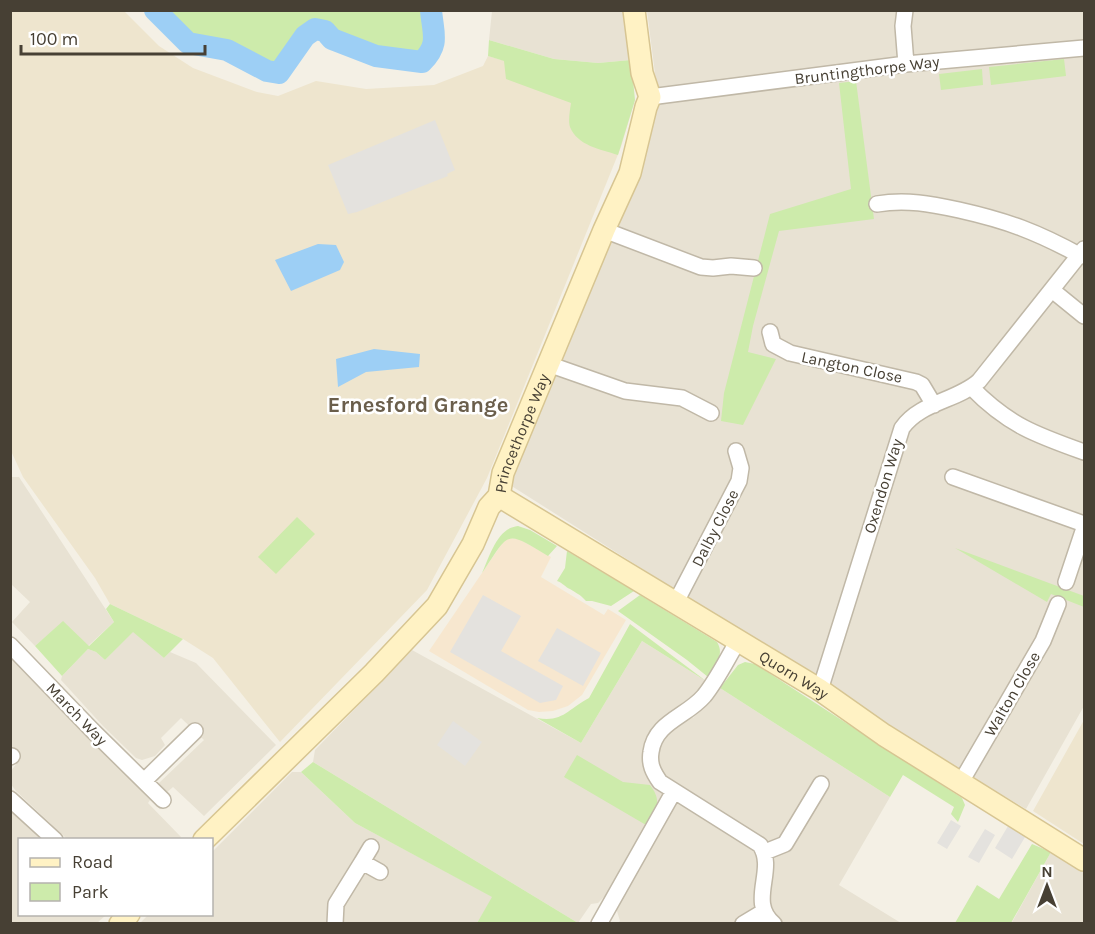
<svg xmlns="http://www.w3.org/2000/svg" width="1095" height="934" font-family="Karla,sans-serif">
  <rect width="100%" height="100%" fill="#f4f0e5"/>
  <path fill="#e8e2d3" d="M492,11H626L631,60L598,63L554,59L489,40Z
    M647,11H1084V706L1026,809L869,716L750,637L510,485L634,179L657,89Z
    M10,477H19L114,622L88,646L63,622L35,646L12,622L30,602L11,584Z
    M133,631L164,658L170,652L196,663L276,745L204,816L173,787L165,794L160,788L159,783L204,740L181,718L161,738L165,745L155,756L142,760L136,758L103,726L61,680L62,676L88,649L96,652L105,660Z
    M642,641L706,681L698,693L686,704L693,718L720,688L890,797L839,885L901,923H618L620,921L616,908L659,834L646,826L605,896L598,903L591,904L578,923L313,762L315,750L412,650L581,743Z
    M10,656L150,800L148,803L181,837L179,839H67L16,791L10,783L11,771L17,763L11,757Z
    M292,772H301L355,823L493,897L477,923L139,924L148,915L212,914V852Z
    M10,805L45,839L20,840V914L106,915L97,923H11Z
    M1051,852L1084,873V923L1011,924Z"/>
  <path fill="#f7e7cf" d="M509,538L519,539L551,557L541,577L604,615L608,609L626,620L582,695L568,706L553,711L539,712L528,710L429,651L503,542Z"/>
  <path fill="#eee5ce" d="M119,10L125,12L159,46L193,68L257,92L278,96L316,81L366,89L434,85L483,66L488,56L635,100L621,147L487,478L427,590L280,742L213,658L183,639L110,604L95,578L23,477L11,451V11Z
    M1084,720V844L1033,811Z"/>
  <path fill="#cdebab" d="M155,11H431C433,34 440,44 422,62L376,56L332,39L325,31L315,29L305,36L279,73L267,71L229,51L188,43Z
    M489,40L554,59L598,63L631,60L635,100L618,155C600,149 578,146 570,127C568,121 570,110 571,103L506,79L504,61L488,56Z
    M1064,59L1066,76L991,85L989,67Z
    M982,69L983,85L941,90L939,74Z
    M856,81L874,219L779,231L753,326L748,352L776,359L743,425L721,421L724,393L770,214L851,189L839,83Z
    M297,517L315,534L276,574L258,557Z
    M518,526L530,530L557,546L548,556C504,529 510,532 482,573C490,556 497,528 518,526Z
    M955,548L1084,596V607L1051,594L1047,602Z
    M567,551L634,591L611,606L592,601H586C579,593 577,594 570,589C565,587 563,583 557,581L565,568Z
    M640,595L717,642C725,655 715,665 708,677L687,660L618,611Z
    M110,604L183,639L164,658L133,632L105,660L96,652L88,649L62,676L35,646L63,621L89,646L114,622L106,609Z
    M630,624L706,681L642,641L581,743L537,718C563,723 569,708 589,698Z
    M745,662L755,664L962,798L965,805L958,822L951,814L954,807L903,775L890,797L720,688L738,665Z
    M577,755L623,782L650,785C663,802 656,809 646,825L564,777Z
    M313,762L578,923H477L492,897L355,823L301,772Z
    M1032,844L1051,852L1011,923H955L977,885L999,899Z"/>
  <path fill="#e4e2de" d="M435,120L455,170L447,174L448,176L357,212L348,214L328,165Z
    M483,595L521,616L501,651L563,686L556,700L540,703L450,652Z
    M557,628L601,653L583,686L538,661Z
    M453,721L482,742L465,766L437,745Z
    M951,820L961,826L947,849L937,843Z
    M1011,821L1028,832L1012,859L995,848Z
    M985,829L995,835L979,863L968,857Z"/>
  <path fill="#9dcff5" d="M318,244L336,245L344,262L340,270L291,291L275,260Z
    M374,349L420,354L419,367L366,372L338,387L336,359Z"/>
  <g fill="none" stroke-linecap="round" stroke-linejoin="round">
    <path stroke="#9dcff5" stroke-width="22" d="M155,10L188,43L227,50L267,71L279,73L305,36L315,29L325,31L332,39L376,56L422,62C440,44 433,34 431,10"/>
    <g stroke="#c0b8a7" stroke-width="18">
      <path id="street" d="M905,10L903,26L906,64
        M650,97L906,64L1084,48
        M877,204C906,199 931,204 959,210C1008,221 1037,232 1081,256
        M604,230L701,267L713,268L731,266L754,268
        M1052,290L1084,316
        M770,332L773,344L790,353L916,382L922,385L934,405
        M548,364L625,391L682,398L711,413
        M971,387C1008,425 1036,435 1084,452
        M953,477L1084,524
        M1066,582L1084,528
        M676,602L739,481L741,468L736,451
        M738,641C727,659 717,680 704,696C686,717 655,722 651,752C649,764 653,772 660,782L760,845C777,870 747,902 774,924
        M10,645L92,730L163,800
        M820,690L902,428C920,402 957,401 979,381L1084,249
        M10,757L12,756
        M144,781L195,731
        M961,782L1043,641L1058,604
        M10,799L55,840
        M765,852L785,844L821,784
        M362,862L371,847
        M335,924L336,904L362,862L380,872
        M599,924L674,791
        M743,924L763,912"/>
    </g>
    <g stroke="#d7c592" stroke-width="24">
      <g id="secondary">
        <path id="s1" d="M499,496L820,690L884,735L1084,860"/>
        <path id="s2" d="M204,840L374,673L437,606L473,544L489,507L499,496L503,473L604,230L630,173L646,107L650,97L642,73L634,10"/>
        <path d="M120,924L129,914"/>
      </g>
    </g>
    <use href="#street" stroke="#fff" stroke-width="15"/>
    <use href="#secondary" stroke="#fff2c4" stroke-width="21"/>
  </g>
  <g text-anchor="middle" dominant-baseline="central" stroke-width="5" stroke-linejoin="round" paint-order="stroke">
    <g font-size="16" fill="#474034" stroke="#fff">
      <text transform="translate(867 70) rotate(-7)">Bruntingthorpe Way</text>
      <text transform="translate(852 367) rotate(12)">Langton Close</text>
      <text stroke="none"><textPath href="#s2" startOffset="524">Princethorpe Way</textPath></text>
      <text transform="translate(883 486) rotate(-73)">Oxendon Way</text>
      <text transform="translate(715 528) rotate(-63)">Dalby Close</text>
      <text stroke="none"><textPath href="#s1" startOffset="345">Quorn Way</textPath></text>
      <text transform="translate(1012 694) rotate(-60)">Walton Close</text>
      <text transform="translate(77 714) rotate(46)">March Way</text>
    </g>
    <g font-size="22" font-weight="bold" fill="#6a5e4b" stroke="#fff">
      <text x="418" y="405">Ernesford Grange</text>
    </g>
  </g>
  <rect width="1095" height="934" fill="none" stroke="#474034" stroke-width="24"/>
  <rect x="18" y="838" width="195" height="78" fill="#ffffff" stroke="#b5b3ae" stroke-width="1.5"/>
  <rect x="30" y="858" width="30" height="9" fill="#fff2c4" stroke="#b5b3ae" stroke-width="1.5"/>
  <text x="72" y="868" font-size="18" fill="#474034">Road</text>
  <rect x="30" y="883" width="30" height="18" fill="#cdebab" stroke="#b5b3ae" stroke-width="1.5"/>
  <text x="72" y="898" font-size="18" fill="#474034">Park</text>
  <g transform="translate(1047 886)" stroke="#ffffff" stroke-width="4.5" paint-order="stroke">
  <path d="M0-4.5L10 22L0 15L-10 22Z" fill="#474034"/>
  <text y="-9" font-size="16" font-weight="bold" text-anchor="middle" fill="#474034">N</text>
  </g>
  <path d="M21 45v9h184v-9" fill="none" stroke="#474034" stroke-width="3"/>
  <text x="30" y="45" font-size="18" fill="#474034" stroke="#ffffff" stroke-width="4.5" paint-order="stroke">100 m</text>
</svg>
